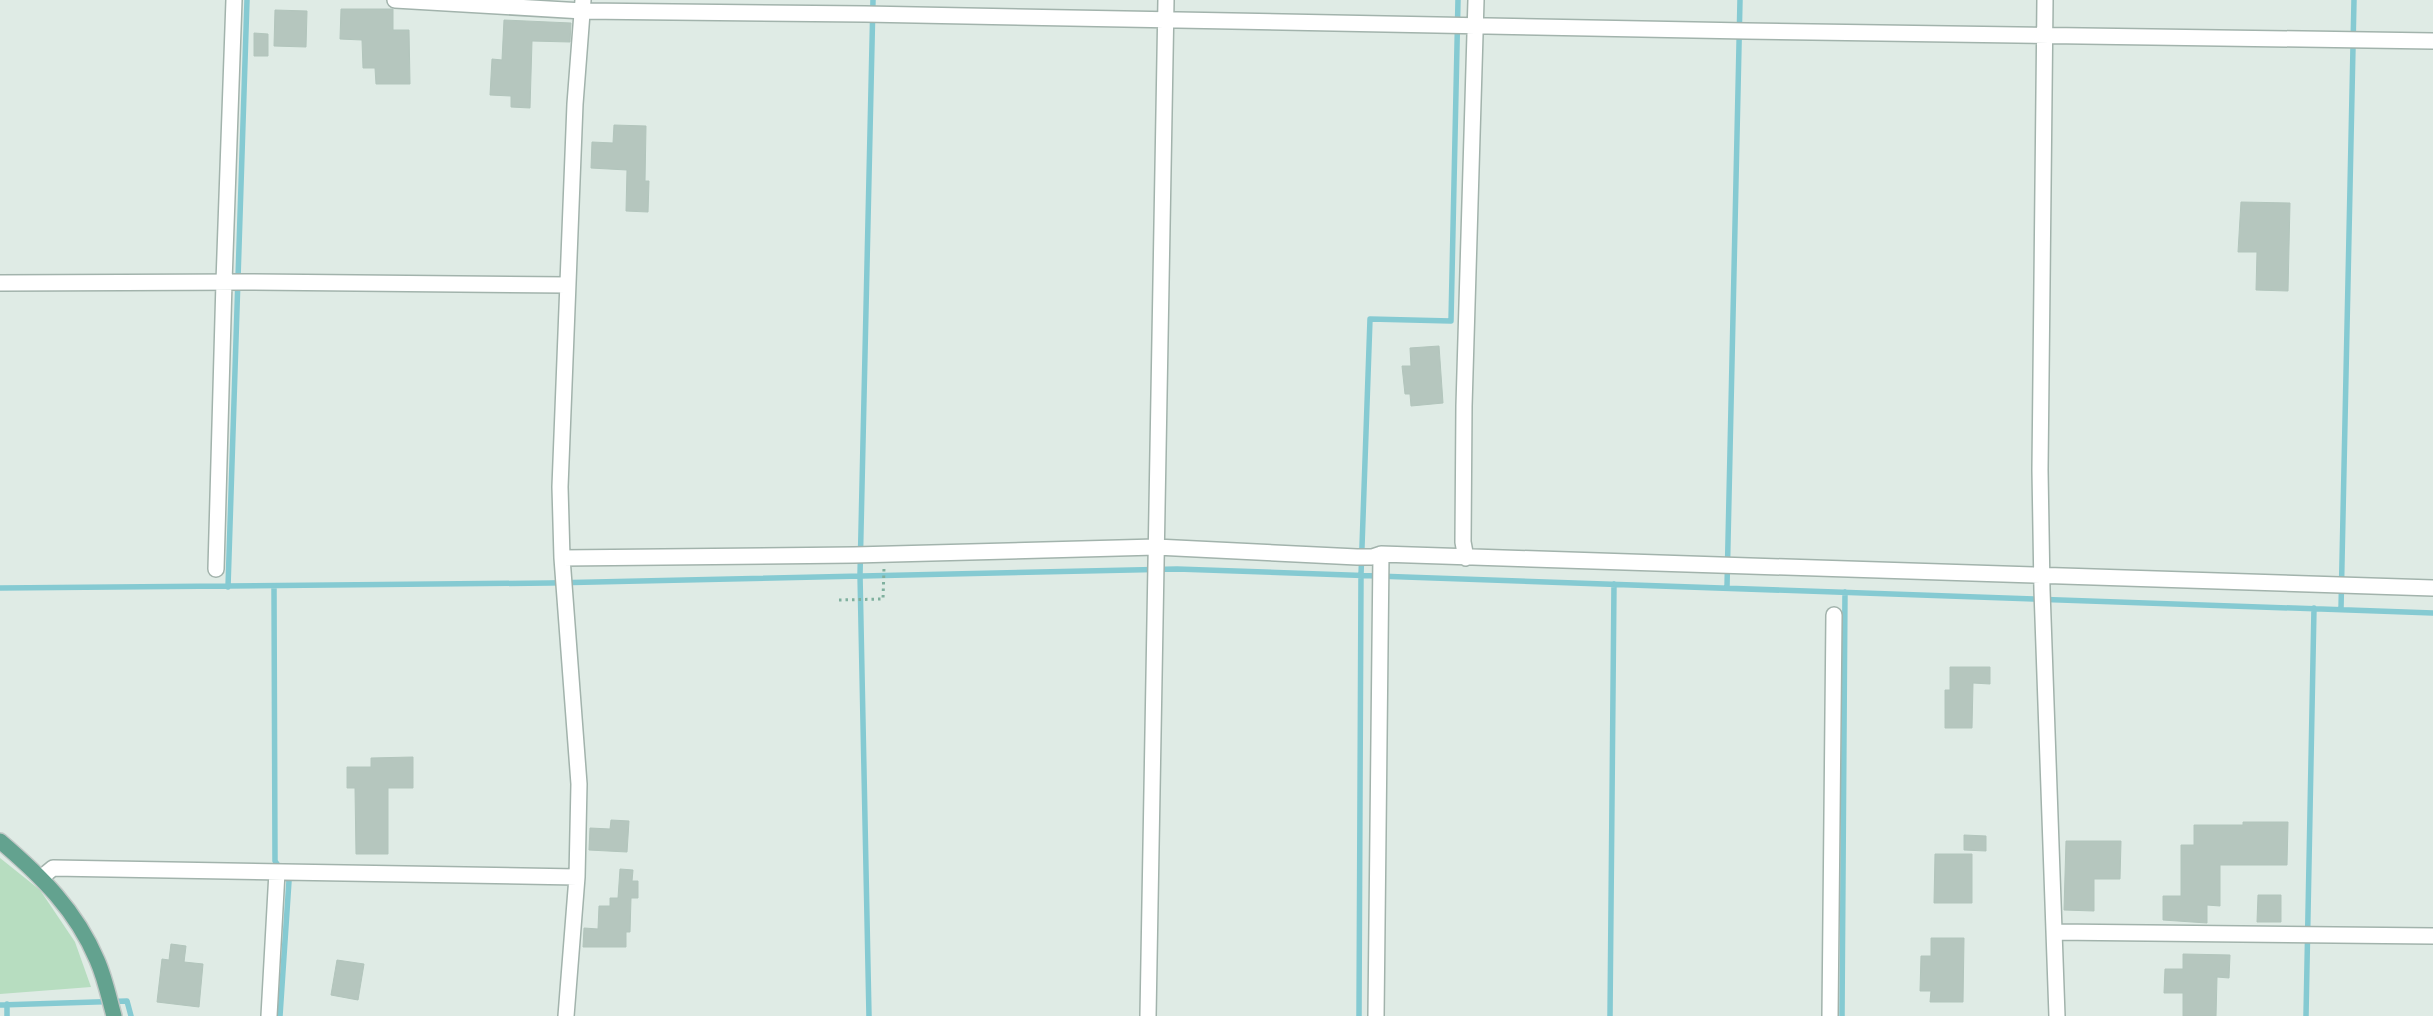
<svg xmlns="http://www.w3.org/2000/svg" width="2433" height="1016" font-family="'Nunito Sans',sans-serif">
  <rect width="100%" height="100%" fill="#dfebe5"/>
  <path fill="#b7ddc0" d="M0,858L40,890L75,942L91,987L0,994Z"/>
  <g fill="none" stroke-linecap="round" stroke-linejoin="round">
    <path stroke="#85cad2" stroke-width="5.5" d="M228,587L247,0
      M274,587L275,861L289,881L280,1016
      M1727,587L1740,0
      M0,588L550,583L1177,569L2433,613
      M2341,609L2354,0
      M0,1005L127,1001L131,1016
      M7,1016V1004
      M869,1016L860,575L873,0
      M1359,1016L1361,575L1370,319L1451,321L1458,0
      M1610,1016L1614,584
      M1842,1016L1845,592
      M2306,1016L2314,608"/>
  </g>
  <path fill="#b5c6be" stroke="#b2c5bc" d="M341,9H393V30H409L410,84H376L375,68H363L362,40L340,39Z
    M275,10L307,11L306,47L274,46Z
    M504,20L571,23L570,42L532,41L530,108L511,107V96L490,95L492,59L502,60Z
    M254,33L268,34V56H254Z
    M614,125L646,126L645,181H649L648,212L626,211L627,170L591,168L592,142L613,143Z
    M2241,202L2290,203L2288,291L2256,290L2257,252H2238Z
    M1439,346L1443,403L1411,406L1410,394H1405L1402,366H1411L1410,348Z
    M1950,667H1990V684L1973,683L1972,728H1945V690H1950Z
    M413,757V788H388V854H356L355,788H347V767H371V758Z
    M611,820L629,821L627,852L589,850L590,828L610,829Z
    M2243,822H2288L2287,865H2220V906L2207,905V923L2163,920V896H2181V845H2194V825H2243Z
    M1964,835L1986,836V851L1964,850Z
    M2066,841H2121L2120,879H2094V911L2064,910Z
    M1935,854H1972V903H1934Z
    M620,869L633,870L632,881H638V898H631L630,932H626V947H583L584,928L598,929L599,906H610V898H618Z
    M2258,895H2281V922H2257Z
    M1931,938H1964L1963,1002H1930L1931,991H1920L1921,956H1931Z
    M171,944L186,946L184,962L203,964L199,1007L157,1002L162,959L169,960Z
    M2183,954L2230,955L2229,978L2217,977L2216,1016H2183V993H2164L2165,969H2183Z
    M337,960L364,964L358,1000L331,995Z"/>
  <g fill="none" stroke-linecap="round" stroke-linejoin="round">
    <g stroke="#a2b3ac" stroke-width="18">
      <path id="minor" d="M395,0L583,11L865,14L1746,31L2433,41
        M2045,0L2040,470L2042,590L2057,1016
        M0,283L245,282L567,285
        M562,558L854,555L1156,547L1357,557H1372L1381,554L2433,588
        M1466,558L1463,542L1464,406L1476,0
        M216,569L224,282L234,0
        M42,877L53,868L577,877
        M2054,932L2433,936
        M269,1016L277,872
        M566,1016L577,877L579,784L562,558L560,487L575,104L583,0
        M1148,1016L1166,0
        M1376,1016L1381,554
        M1830,1016L1834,615"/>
    </g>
    <g stroke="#c1c8c6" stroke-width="18">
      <path id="major" d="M0,841C41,876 76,910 97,960C105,978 109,998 114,1016"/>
    </g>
    <path stroke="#7fb09e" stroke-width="3" stroke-dasharray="2.5 4" stroke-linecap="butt" d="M839,600L883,599L884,568"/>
    <use href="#minor" stroke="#fff" stroke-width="15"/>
    <use href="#major" stroke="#63a28f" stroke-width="15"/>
  </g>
</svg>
